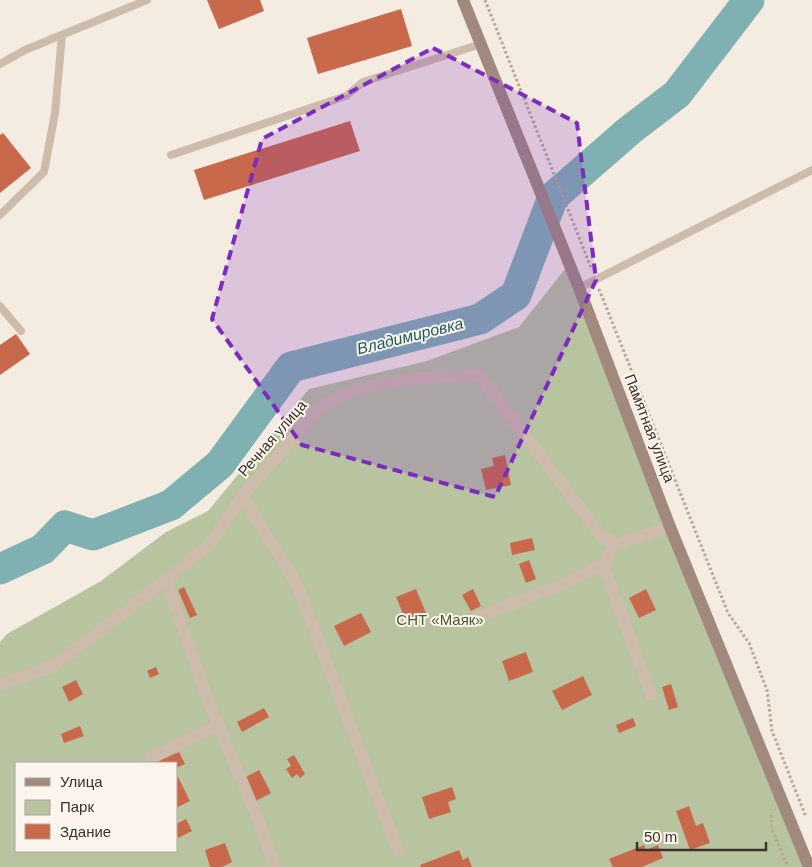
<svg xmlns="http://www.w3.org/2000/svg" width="812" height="867" font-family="Arial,sans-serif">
  <rect width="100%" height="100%" fill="#f4ebe1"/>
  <path fill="#b8c4a0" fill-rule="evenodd" d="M569,264L809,867H0V642L7,634L101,581L166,532L208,511L309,389L427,361L519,327ZM16,763H176V851H16Z"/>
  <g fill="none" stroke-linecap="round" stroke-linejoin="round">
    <path stroke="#7fb0b2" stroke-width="31" d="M0,569L43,549L65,526L93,535L171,505L220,464L291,367L480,319L516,295L553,197L630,130L677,94L749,0"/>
  </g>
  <path fill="#c8694b" d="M207,0H260L264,11L219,29Z
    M401,9L412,46L318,74L307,38Z
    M350,121L360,151L204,200L194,170Z
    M3,133L31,168L0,193V135Z
    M16,334L30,354L0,375V345Z
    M505,455L511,485L486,490L481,469L494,466L492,458Z
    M532,538L535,550L512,555L510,543Z
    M529,560L536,579L526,583L519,564Z
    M184,587L197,615L190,618L178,590Z
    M416,589L426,613L406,621L396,597Z
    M473,589L481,606L471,611L462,595Z
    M646,589L656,610L639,618L629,598Z
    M361,613L371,632L344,646L334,626Z
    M526,652L533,672L509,681L502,661Z
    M156,667L159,674L150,678L147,671Z
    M583,676L592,695L562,710L552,691Z
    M76,680L83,694L69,702L62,687Z
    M671,684L678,707L669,710L662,687Z
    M264,708L269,717L242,732L237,722Z
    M633,718L636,726L619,733L616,725Z
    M80,726L84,736L64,743L61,734Z
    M179,752L185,764L176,768V763H160L159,761Z
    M294,755L305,774L300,778L297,774L292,778L286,769L291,766L287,759Z
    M259,770L271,793L256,801L244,778Z
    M176,773L190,801L176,808Z
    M452,787L456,799L448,802L451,812L429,819L422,797Z
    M689,806L696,826L703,823L710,843L690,850L676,811Z
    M186,819L192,831L178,838L176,824Z
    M225,843L232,862L222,867H210L205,850Z
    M644,845L646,850L658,845L663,858L642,867H613L609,859Z
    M459,850L463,860L468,857L472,867H421L420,865Z"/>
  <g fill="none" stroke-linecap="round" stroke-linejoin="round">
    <path stroke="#b9a596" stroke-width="3" stroke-dasharray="2.5 2.5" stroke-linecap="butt" d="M485,0L592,270
      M599,289L728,613L749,643L767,690L772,731L806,817
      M771,815L772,829L788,867"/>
    <path stroke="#cdbbac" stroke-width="8" d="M0,64L25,50L147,0
      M171,155L346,96L363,82L481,44
      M0,215L44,172L55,113L62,35
      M579,288L812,170
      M0,306L21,331"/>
    <path stroke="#cdbbac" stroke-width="12" d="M242,496L297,584L398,851
      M603,564L651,695
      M166,580L209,703L259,822L275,867
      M470,620L564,584L603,564L616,544
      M0,685L54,666L166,580L210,544L242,496L322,406L360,388L422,378L479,375L602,537L616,544L670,527
      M152,757L218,725"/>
    <path stroke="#a18a7d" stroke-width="12" d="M463,0L579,288L670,527L809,867"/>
  </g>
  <path fill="#7b2cbf" fill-opacity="0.2" stroke="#7b2cbf" stroke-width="4" stroke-dasharray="10 6" stroke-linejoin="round" d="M433,48L577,123L596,280L495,497L302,445L212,319L262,139Z"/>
  <g text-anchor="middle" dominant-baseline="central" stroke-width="4" stroke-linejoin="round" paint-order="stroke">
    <g font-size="15" fill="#3b302b" stroke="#fbf5ee">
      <text transform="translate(650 428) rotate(69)">Памятная улица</text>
      <text transform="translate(272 438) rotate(-49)">Речная улица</text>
    </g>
    <g font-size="15" fill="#4a5a2e" stroke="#fbf5ee">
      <text x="440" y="619">СНТ «Маяк»</text>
    </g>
    <g font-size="16" font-style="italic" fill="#1f5a5e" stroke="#fbf5ee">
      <text transform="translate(410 336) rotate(-14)">Владимировка</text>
    </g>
  </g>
  <rect x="15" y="762" width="162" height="90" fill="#fbf5ee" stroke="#aea6a0"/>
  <rect x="25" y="778" width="25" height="8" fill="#a18a7d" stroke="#aea6a0"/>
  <text x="60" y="787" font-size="15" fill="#3b302b">Улица</text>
  <rect x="25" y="800" width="25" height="15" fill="#b8c4a0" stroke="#aea6a0"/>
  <text x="60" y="812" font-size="15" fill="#3b302b">Парк</text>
  <rect x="25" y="824" width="25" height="15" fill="#c8694b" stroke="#aea6a0"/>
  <text x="60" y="837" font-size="15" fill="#3b302b">Здание</text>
  <path d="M637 842v8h129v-8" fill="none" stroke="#3b302b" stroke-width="2.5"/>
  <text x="644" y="842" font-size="15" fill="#3b302b" stroke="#fbf5ee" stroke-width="4" paint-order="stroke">50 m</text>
</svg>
